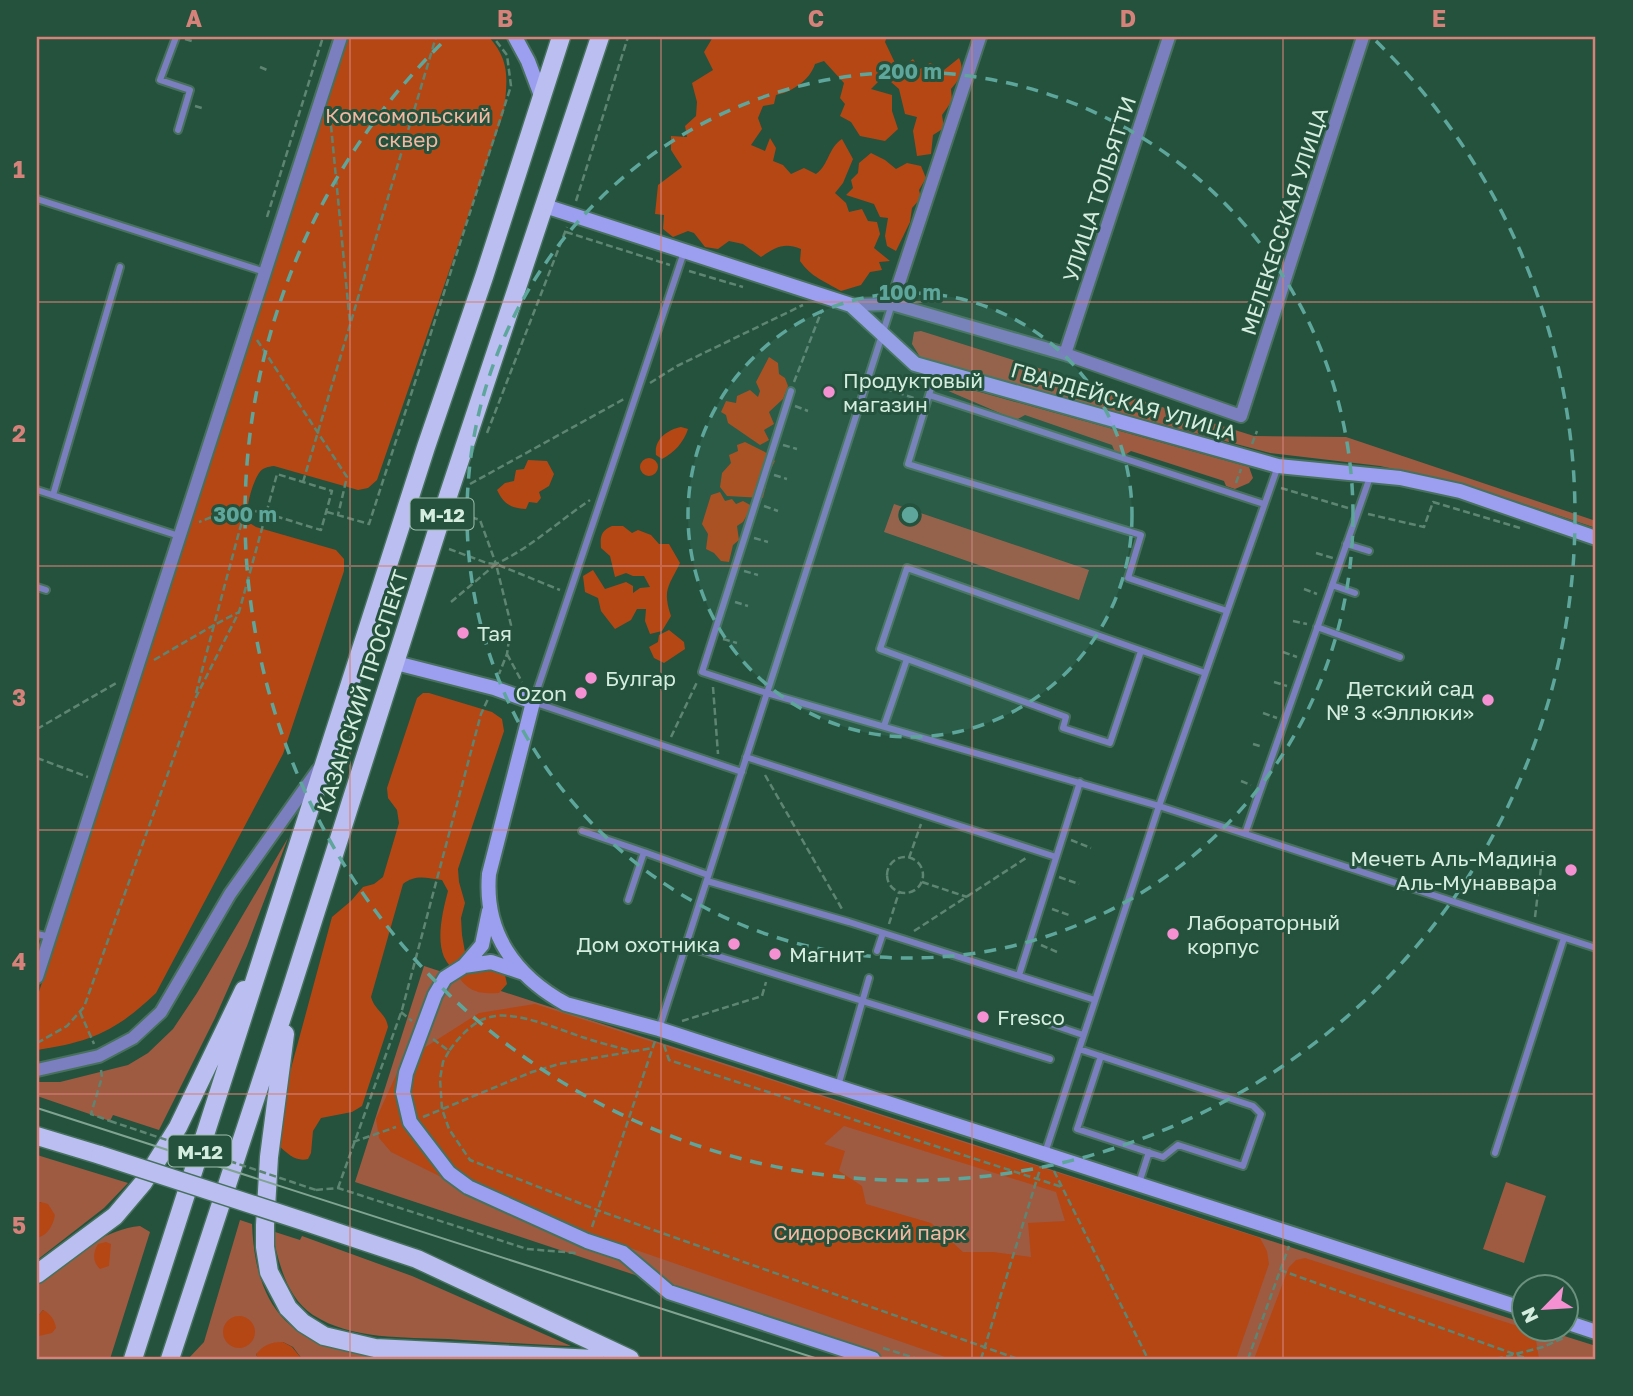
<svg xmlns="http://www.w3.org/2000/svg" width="1633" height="1396" font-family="'Golos Text',sans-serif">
  <rect width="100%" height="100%" fill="#24523d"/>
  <path fill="#9e5b41" d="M921,331L1254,436L1346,437L1596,521V528L1464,484L1380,466L1270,453L928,362L920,357L912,344L914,332Z
    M951,384L1249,467L1253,478L1249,483L1235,489L1226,486L1224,481L1131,451L1125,455L1115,452L1112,445L1025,415L1016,420L946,390Z
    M894,504L1089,570L1079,600L884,532Z
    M288,838L247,946L215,1018L159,1130L113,1115L110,1121L37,1096V1082H60L128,1065L148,1053L173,1029L197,993Z
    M424,966L1524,1323V1330H1545L1596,1346V1359H888L355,1182Z
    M37,1155L128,1183L104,1208L37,1260L41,1202L37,1204Z
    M1506,1182L1546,1196L1524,1263L1483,1249Z
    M240,1220L252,1224C257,1357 345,1355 450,1359H302L293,1347L283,1342L256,1354L258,1359H188L204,1342Z
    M140,1226L150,1232L110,1359H37V1335L39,1336L52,1319L43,1310L37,1317V1284C68,1261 100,1230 140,1226Z
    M272,1231L300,1240L302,1236L412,1276L571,1346C530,1344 489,1342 448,1339C404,1337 352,1340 313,1315C286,1297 278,1261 272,1231Z"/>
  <path fill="#b54714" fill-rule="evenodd" d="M347,37H489C511,62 507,80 504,112L377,480L368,488L358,490L274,466C268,467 263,467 259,473C252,484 245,508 248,522L256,527L336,550L344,559V571L283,754L156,993C116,1031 91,1042 37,1050V998Z
    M713,37H887L885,42L895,63L887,77L880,80L871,89L892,95V111L898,129L885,141L860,136L851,122L840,116L845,104L840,98L844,83L824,61L815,64C810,80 792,92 776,95L774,104L763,106L758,118L762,129L751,145L765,151L770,138L776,148L773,161L783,165L791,174L804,168L816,174C829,165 828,148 842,139L853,159L843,183L835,193L846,203L849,212L862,209L868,221L877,222L880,234L874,248L890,261L879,262L882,270L870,272L861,285L841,291C824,281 811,277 800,261L801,249C784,242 776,247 761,257L743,244L729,241L718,249L705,247L694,233L688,231L673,237L663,229L664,215L655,214L658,185L682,167L671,150V136L687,137L685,126L696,116L697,102L692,83L713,70L704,52Z
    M959,58C965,71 960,79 951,89L952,101L942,115L944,128L933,135L931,154L917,156L913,131L917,117L905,114L899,89L891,82L901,68L913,59L920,69L930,63L944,70Z
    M871,153L885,160L896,169L907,163L921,166L926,178L919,190L921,198L912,208L910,222L896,251L887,246L885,236L888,218L880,217L874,204L846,195L853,188L851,180L858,173L859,163Z
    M769,357L778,363L779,374L785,378L788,386L783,399L769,412L774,424L764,430L769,440L760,445L728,423L726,415L721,412L726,401L736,403L737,396L750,390L758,397L760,391L756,382Z
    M681,427L688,429C684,442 674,453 662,459L656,455C654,439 667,430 681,427Z
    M745,442L765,452L775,461L769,473L763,498L727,496L720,487L722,473L731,463L729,455L738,451L737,445Z
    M640 467a9 9 0 1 1 18 0a9 9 0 1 1-18 0Z
    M528,460L547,461L554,474L549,486L539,492L541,498L537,503L529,502L526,509C510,508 504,504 497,490L505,483L514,481L516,470L524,469Z
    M720,492L725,501L732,499L736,504L743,501L752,506L743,522L737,526L739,540L733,545L729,562L721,561L714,553L706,549L708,534L702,524L711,495Z
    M612,526H623L632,533L638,530L651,535L659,544H669L680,563C669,586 662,589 671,616L662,631L650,634L645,621L646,609H637L631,620L615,629L601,611L598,598L585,592L583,576L593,570L605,589L626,582L633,586V593L640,588L650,587L644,576H633L626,573L615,577L610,556L601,548C600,536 601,531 612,526Z
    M669,630L684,642L685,649L664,663L654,658L649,647L658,642L659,635Z
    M423,693H429L492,712L502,719L504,731L458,869L459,882L465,903L461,918L462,935L465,952L472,963L494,968L505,975L507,984L499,993C478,994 469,992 457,975C452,969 447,963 444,957C436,938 443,910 448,891L442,880C427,878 415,874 403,884L371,997C375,1011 386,1013 388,1027L362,1106L352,1112L321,1118L313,1131L311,1153L308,1159C296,1162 288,1154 279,1146L277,1120L332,917L351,901L363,887L374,884L383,877L399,823L397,810L388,798L387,788L417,698Z
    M535,1004L1260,1238L1267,1251L1269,1264L1236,1359H951L477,1195L391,1152L379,1138L376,1119L402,1062L479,1013ZM844,1126L1056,1192L1065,1221L1028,1223L1031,1257L993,1252H963L931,1223L866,1204L862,1186L839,1171L845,1151L824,1144Z
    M41,1202L48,1204L55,1215C53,1226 48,1235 37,1238V1204Z
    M106,1242L111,1244L109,1266L100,1269C92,1262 93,1252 98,1244Z
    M1305,1258L1521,1327L1536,1340L1539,1359H1254L1289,1267L1296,1260Z
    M43,1310C50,1313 55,1320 56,1328L52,1333L39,1336L37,1334V1317Z
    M223 1332a16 16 0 1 1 32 0a16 16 0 1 1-32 0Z
    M283,1342L292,1347L302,1359H258L256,1354C264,1345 270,1342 283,1342Z"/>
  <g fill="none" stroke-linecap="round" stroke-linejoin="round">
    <g stroke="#47715d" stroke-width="10">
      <path id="lane" d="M176,37L160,80L190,90L178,130
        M37,199L265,272
        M684,252L533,702L742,772
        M936,372L908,464L1141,535L1128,578L1227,611
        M791,391L702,672L767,693L1159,806L1596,948
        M929,395L1264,504
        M37,490L179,536
        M53,495L120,267
        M1346,544L1369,551
        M1332,585L1355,593
        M37,587L46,590
        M1317,627L1400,657
        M1141,651L1110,743L1063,728L1066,717L880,649L907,568L1205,673
        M884,726L907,659
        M746,757L1056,857
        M582,831L644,852
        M1245,834L1370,477
        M707,881L849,922L1095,1000
        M628,900L644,852L708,875
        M37,934L50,937
        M685,946L1050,1059
        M877,951L883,933
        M1019,975L1080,782
        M1039,1020L1083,1035
        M659,1029L892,304
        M1079,1049L1253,1106L1261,1114L1243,1166L1178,1145L1163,1157L1077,1129L1101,1056
        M838,1086L869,978
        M1045,1153L1159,806L1278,466
        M1495,1153L1564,938
        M1139,1183L1149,1152"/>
    </g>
    <g stroke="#47715d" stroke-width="16">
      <path id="street" d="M892,304L980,37
        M851,305L892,304L1065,354L1241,416L1363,37
        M1065,354L1169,37
        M37,977L341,37
        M37,1070L99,1056L133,1038L161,1012L230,894L318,770"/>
    </g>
    <g stroke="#47715d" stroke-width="18">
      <path id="secondary" d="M515,37L528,61L542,98
        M545,206L851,305L915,364L1278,466L1400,478L1460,491L1596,538
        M396,663L494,688L533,702L489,874C484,933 515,976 566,1004L659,1029L1524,1309
        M489,911L482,945L464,966L445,978L435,995L406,1073L403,1092L410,1122L449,1173L468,1187L587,1241L623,1253L669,1292L873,1359
        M464,966L491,962L524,973
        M1566,1322L1596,1332"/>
    </g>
    <g stroke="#47715d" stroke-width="21">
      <path id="primary" d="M285,1034L269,1157L265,1225V1247L269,1272L288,1308L303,1323L324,1336L375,1348L595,1359
        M37,1136L100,1155
        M306,1222L417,1259L630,1359
        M37,1274L115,1216L143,1183L178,1127L244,990
        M133,1359L426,447L484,277L561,37
        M170,1359L290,993L449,493L600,37"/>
    </g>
    <path stroke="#5e8572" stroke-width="2.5" stroke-dasharray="7 3.5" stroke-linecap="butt" d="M185,39L195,42
      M260,67L267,70
      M195,106L205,109
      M330,115L350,324
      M576,201L628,37
      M267,217L323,37
      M566,232L670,265
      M689,271L743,287
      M257,340L347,477L338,515
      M794,382L822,310
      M650,383L677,366L803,305
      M877,386L917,399
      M795,406L808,411
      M487,433L567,227
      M1252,444L1257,431
      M783,445L797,449
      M774,475L787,479
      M303,482L436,37
      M1236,483L1241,469
      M470,484L624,399
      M1281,488L1348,508
      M764,506L778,511
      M327,512L369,524L511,86L507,55L493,37
      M461,514L480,520L496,564C530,548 559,521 590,500
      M1368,514L1424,527L1433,502L1520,528
      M754,538L768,542
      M449,549L487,563L496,564L560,590
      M1316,553L1333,558
      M744,571L758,575
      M1304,589L1317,594
      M451,602L496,564L511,625L507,654L499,674
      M735,602L748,606
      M1293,621L1307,624
      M723,639L737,643
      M1283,652L1297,657
      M507,654L522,682
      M154,660L214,625L245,510
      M1274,682L1287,686
      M713,687L718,754
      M196,693L214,625L239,612
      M1263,713L1277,718
      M37,729L118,682
      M671,737L698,680
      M1253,744L1263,747
      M37,758L88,777
      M765,775L842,909
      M1241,781L1251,785
      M1071,840L1091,848
      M887 875a18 18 0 1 1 36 0a18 18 0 1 1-36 0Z
      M909,858L921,824
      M1059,877L1079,884
      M922,882L967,897
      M1052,909L1069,915
      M1535,917L1543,851
      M889,924L899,892
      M914,931L1026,858
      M1041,945L1057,952
      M80,1012L94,1044
      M401,1012L412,1021
      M682,1021L762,996L766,982
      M433,1039L449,1051C459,1037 473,1021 490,1017C516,1010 560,1030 585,1038C600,1043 616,1047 632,1051
      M37,1043L67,1026L84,1007L194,701L239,612L277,474L332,491L321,530C302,525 253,507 236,509C223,511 211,518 199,522
      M664,1045L669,1060L1062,1187
      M449,1051L443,1062L440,1079L442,1109L449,1129L470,1160L597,1210L1018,1359
      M101,1070L102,1077L91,1114L110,1121
      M423,1117L532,1072L559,1064L653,1048
      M353,1142L396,1127
      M1054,1171L1148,1359
      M338,1188L402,1010L481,714L488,699
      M316,1190L338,1188L527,1249L576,1253
      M592,1227L655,1041
      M1280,1270L1528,1359
      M883,1348L918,1359
      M981,1359L1041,1166
      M1248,1359L1289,1246
      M1496,1359L1543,1347L1566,1337"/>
    <use href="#lane" stroke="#7c7fbf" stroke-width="6"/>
    <use href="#street" stroke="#7c7fbf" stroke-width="12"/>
    <use href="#secondary" stroke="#9c9ff0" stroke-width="14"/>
    <use href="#primary" stroke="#babef1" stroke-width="18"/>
    <path stroke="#80a392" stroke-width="2" d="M37,1108L818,1359"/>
    <g stroke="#47715d" stroke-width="21" stroke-linecap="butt">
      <path id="primary-bridge" d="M100,1155L306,1222"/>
    </g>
    <path stroke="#5e8572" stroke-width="2.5" stroke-dasharray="7 3.5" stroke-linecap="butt" d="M110,1121L316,1190"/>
    <use href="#primary-bridge" stroke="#babef1" stroke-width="18"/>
  </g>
  <path fill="none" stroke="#d6817a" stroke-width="2" stroke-opacity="0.55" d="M350,37V1359M661,37V1359M972,37V1359M1283,37V1359M37,302H1596M37,566H1596M37,830H1596M37,1094H1596"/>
  <circle cx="910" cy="515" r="222" fill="#5ea69b" fill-opacity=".12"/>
  <g fill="none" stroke="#5ea69b" stroke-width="3.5" stroke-dasharray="12 9">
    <circle cx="910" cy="515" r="222"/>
    <circle cx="910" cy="515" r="443"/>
    <path d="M1376 41A665 665 0 1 1 444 41"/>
  </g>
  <g fill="#f591d2" stroke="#24523d" stroke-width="2.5">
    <circle cx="829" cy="392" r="7"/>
    <circle cx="463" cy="633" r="7"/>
    <circle cx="591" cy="678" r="7"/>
    <circle cx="581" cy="693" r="7"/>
    <circle cx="1488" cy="700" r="7"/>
    <circle cx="1571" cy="870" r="7"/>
    <circle cx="1173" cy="934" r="7"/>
    <circle cx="734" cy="944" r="7"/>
    <circle cx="775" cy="954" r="7"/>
    <circle cx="983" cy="1017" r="7"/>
  </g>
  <g text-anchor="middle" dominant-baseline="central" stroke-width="6" stroke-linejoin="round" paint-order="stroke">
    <g fill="#24523d" stroke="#a0beae" stroke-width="2">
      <rect x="410.5" y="498.5" width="63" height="31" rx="5"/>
      <rect x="168.5" y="1135.5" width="63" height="31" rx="5"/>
    </g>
    <g font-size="19" font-weight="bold" fill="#d5eddf">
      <text x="442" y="514">М-12</text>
      <text x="200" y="1151">М-12</text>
    </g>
    <g font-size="21" fill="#f1b7a1" stroke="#24523d">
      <text x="408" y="115">Комсомольский<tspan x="408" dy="24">сквер</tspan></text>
      <text x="870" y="1232">Сидоровский парк</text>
    </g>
    <g font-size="21" fill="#d5eddf" stroke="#24523d">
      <text transform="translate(1099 189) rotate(-72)">УЛИЦА ТОЛЬЯТТИ</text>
      <text transform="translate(1284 221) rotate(-72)">МЕЛЕКЕССКАЯ УЛИЦА</text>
      <text transform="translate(1124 401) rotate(16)">ГВАРДЕЙСКАЯ УЛИЦА</text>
      <text transform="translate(362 691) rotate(-72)">КАЗАНСКИЙ ПРОСПЕКТ</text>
    </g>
    <g font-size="21" fill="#d5eddf" stroke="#24523d" text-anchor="start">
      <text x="843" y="380">Продуктовый<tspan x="843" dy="24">магазин</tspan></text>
      <text x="477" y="633">Тая</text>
      <text x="605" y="678">Булгар</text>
      <text x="1474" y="688" text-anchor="end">Детский сад<tspan x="1474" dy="24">№ 3 «Эллюки»</tspan></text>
      <text x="567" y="693" text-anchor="end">Ozon</text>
      <text x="1557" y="858" text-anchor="end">Мечеть Аль-Мадина<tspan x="1557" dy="24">Аль-Мунаввара</tspan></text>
      <text x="1187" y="922">Лабораторный<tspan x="1187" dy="24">корпус</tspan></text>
      <text x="720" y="944" text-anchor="end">Дом охотника</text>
      <text x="789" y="954">Магнит</text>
      <text x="997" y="1017">Fresco</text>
    </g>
  </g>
  <circle cx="910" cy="515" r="10" fill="#5ea69b" stroke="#24523d" stroke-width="3.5"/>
  <g font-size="21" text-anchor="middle" font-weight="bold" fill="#5ea69b" stroke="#24523d" stroke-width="6" stroke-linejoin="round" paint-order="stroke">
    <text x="910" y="79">200 m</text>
    <text x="910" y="300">100 m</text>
    <text x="245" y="522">300 m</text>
  </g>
  <rect width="1633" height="1396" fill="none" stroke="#24523d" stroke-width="77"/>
  <g transform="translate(1545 1308) rotate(245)"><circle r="33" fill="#24523d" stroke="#6b907e" stroke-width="2"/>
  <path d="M0-5L12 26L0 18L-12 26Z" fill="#f591d2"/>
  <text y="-10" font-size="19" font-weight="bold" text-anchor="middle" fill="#d5eddf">N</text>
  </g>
  <rect x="38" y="38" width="1556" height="1320" fill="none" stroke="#d6817a" stroke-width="2.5"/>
  <g font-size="23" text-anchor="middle" font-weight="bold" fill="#d6817a">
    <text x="194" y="27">A</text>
    <text x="505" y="27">B</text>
    <text x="816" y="27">C</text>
    <text x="1128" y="27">D</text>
    <text x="1439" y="27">E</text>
    <text x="19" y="178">1</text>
    <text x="19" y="442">2</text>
    <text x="19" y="706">3</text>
    <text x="19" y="970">4</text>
    <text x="19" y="1234">5</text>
  </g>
</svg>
